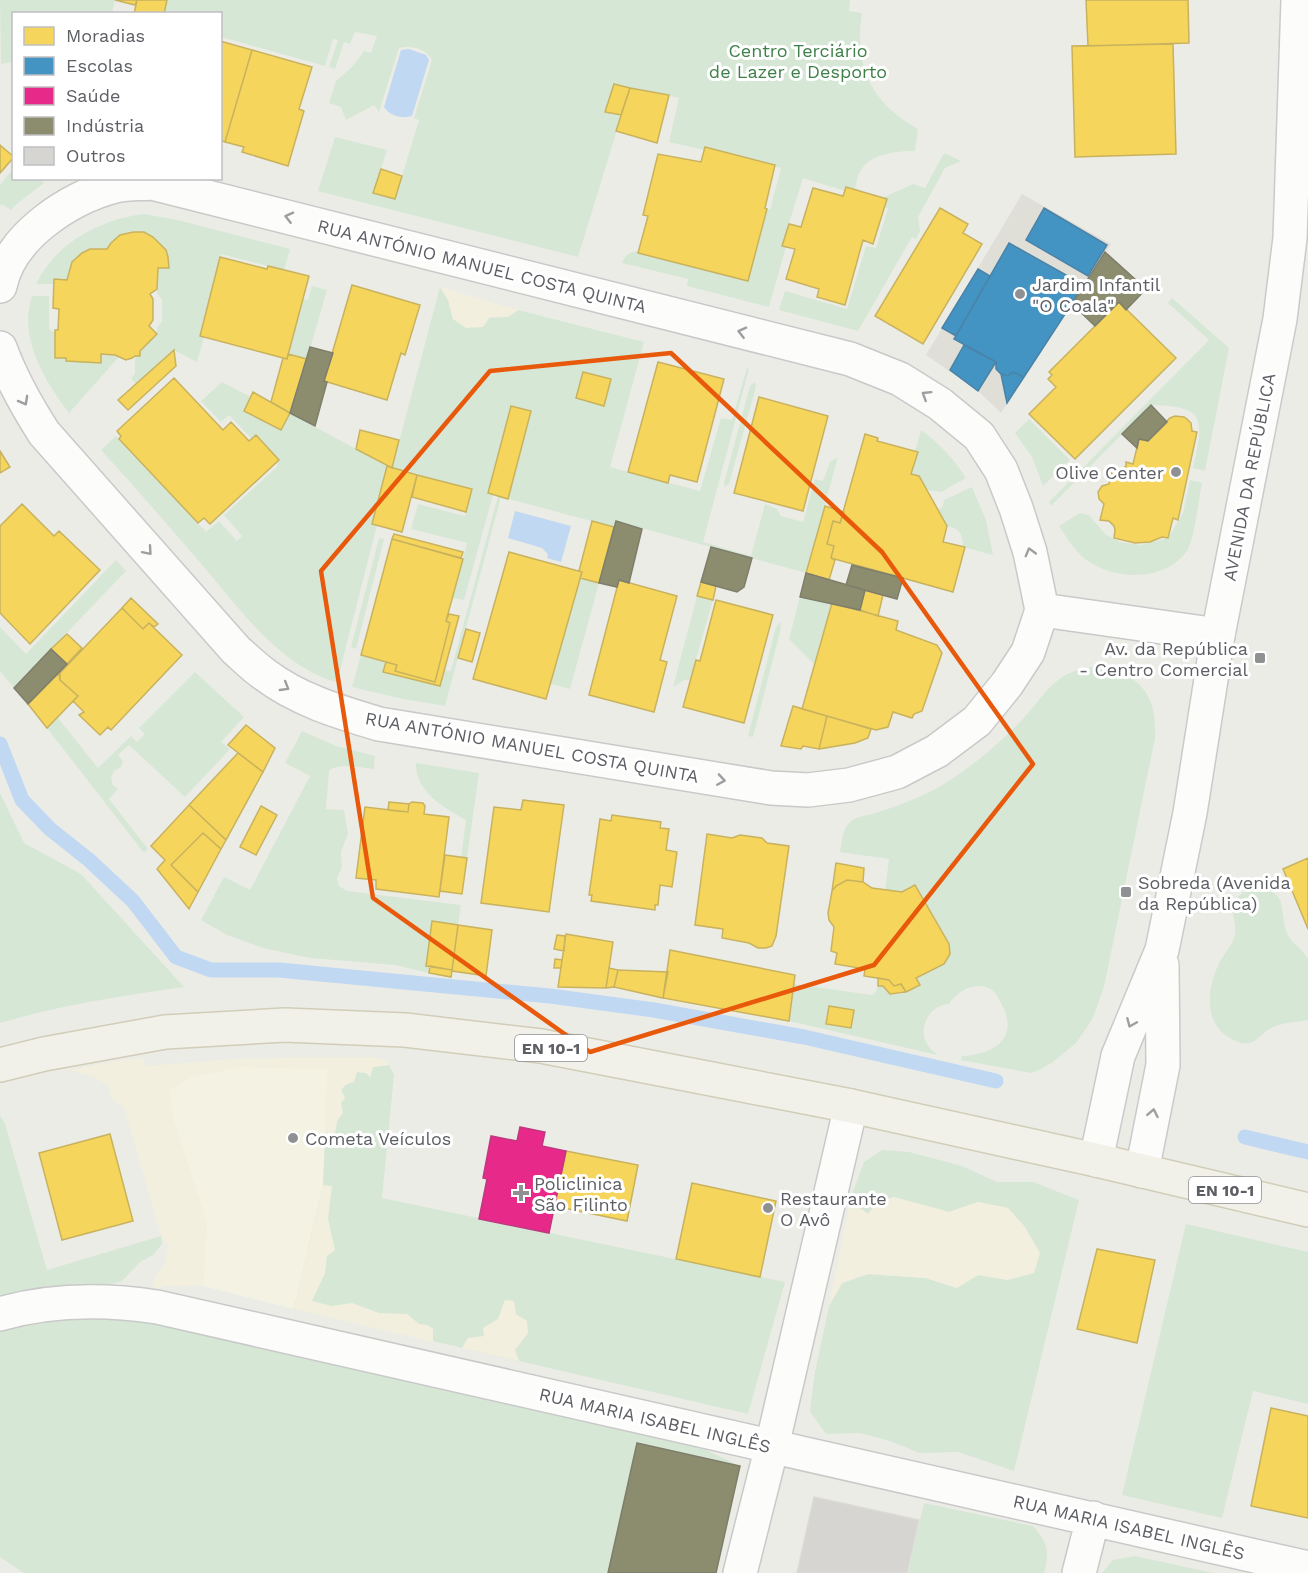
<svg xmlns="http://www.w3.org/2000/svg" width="1308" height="1573" font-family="'Work Sans',sans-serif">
  <rect width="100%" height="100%" fill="#ecece7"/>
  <path fill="#f4f2e2" d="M241,1067L328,1069L323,1185L294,1309L203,1286L207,1224L173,1118L168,1090L194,1076Z"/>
  <path fill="#dfded7" d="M1022,194L1111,244L1001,413L978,391L926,355Z"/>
  <path fill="#d6e7d5" d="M0,0H115L112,13L14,14L13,62L1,64Z
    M167,0H850L849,11L862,13C854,67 871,102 918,129L915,151C899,151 874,153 863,167C858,173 856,182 855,190L845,191L803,178L782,246L786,247L769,307L687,286L688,279L622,263C625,254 631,251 639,251V253L748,281L767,209L770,210L781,168L705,147L704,150L669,142L679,98L630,88L578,257L318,191L335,137L387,150L373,193L395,199L419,120L414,118L432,60C426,49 412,45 399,48L379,112L374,105L346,120L341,107L329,103L336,81L353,66L364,51L371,53L377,36L355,32L350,44L344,42L335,69L329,67L338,40L333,39L325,66L221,37L220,14H164Z
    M944,153L961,161L945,168L918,217L920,231L916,239L912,237L858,331L779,310L785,291L847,309L866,246L876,248L888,208L884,207L882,198L913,184L925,188Z
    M13,169L14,178L39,179L44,183L18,203L11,210L2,204L0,206V185Z
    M144,214L178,220L290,249L284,270L221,254L200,336L204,337L197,362L174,350L136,384L131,378L135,374V356H140V351L157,334V328L162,321V300L157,293L158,268L169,267C165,233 127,216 107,249C85,246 69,258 67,280L55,279L54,284H36C56,243 100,219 144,214Z
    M312,286L327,290L307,359L288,354L303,299L308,300Z
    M440,287L448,300L453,319L508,317L518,310L644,342L610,467L700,491L721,418L732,420L747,368L749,369L703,542L751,556L765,504L777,509L781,516L803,522L815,479L823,481L830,462L838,457L806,573L616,521L614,527L501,497L445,706L403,699L352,687L361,655L386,662L384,672L440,686L444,670L451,671L498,496L493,495L464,600L453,598L467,543L411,529L418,504L465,516L472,489L392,468Z
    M32,296H49V329L55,333V357L66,358V361L100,363L101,354L115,355L118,358L69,413C45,381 18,338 32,296Z
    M1172,298L1229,348L1205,471L1193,468C1204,419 1206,406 1151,405L1051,506L1049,502L1209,340L1168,303Z
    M222,382L251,397L244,411L280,430L290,413L387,466L373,524L377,525L337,682C279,667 235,603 198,560C166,523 134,486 101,450L116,436L206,532L219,521L237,541L242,536L224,515L278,466L256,435L251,438L229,415L221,422L201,401Z
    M755,382L756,387L729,484L725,487L724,483L750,386Z
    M1029,419L1070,460L1043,486L1032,457L1015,433Z
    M921,430C939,443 954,459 966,478L941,492L927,490L919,476L911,474L918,452L915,451Z
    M1190,480L1202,483C1199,498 1194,540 1187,551C1164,583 1113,580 1085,559C1074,550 1067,538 1059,526L1080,513L1089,515L1105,534L1120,542L1140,545L1168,538L1183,513Z
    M972,487L986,520L993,555L963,547C963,534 960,529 947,526L938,510L943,506L944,500Z
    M379,538L384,539L356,649L351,647Z
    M116,560L126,571L14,688L0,671V627L26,654Z
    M580,578L599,583L570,689L551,684Z
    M697,596L713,600L690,680H684L673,687Z
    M800,597L831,605L814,664L789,639Z
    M780,622L781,628L753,737L748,736L776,627Z
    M1101,666C1142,677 1157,695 1155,738L1104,987L1092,1020L1076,1043L1053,1062L1037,1071L1031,1073L961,1060L962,1056C991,1055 1019,1040 1003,1007C1000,1002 998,995 993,991C978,979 957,991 949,1004C930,1005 917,1027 927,1044C930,1049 934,1052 938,1055L789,1021L794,984L872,995L875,993L878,986H883L890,994H902L920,985L916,978C932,970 953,965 949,944L916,885L902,892L885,890L889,859L840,852C842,842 842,829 850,822C856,816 867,816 875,813C896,807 930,794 947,782C972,766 994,748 1015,727C1048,696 1049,670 1101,666Z
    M195,672L244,717L221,742L230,749L185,797L129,745L118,755L123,761L121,767L114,771L111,778L113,785L118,789L109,799L148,849L144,853L47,728L58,718L98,768L131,736L137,742L145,734L139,728Z
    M302,731L336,746L375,756L374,769C360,768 340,762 329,771L326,809L344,810L348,834L341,852L342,867L337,878L339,886L347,891L461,905L458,925L432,922L426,966H430L429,973L395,965L310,958L263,948L227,935L201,920L224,877L250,890L310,776L285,763Z
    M416,763L479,773L467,858H461L466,820C445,808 415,792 416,763Z
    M0,793L24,843L81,874L184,987C122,996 61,1005 0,1023Z
    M1252,888C1291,889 1278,910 1287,933C1291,943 1303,949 1308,959V1020C1297,1022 1287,1022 1276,1026C1256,1033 1256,1054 1228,1037C1204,1022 1207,988 1218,966C1222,956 1230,948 1234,938C1241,916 1217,904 1252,888Z
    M389,1065L394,1075L382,1198L785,1282L748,1414L294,1309L323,1185L325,1136L335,1132L341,1103V1090L357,1072L366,1073L373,1067Z
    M0,1115L5,1124L47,1270L161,1236L162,1244L153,1255L140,1262L122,1281L107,1285L76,1287L0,1299Z
    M882,1150L909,1152L962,1166L997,1182H1033L1079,1200L1014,1471L958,1452L919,1453L893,1442L860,1433L826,1434L810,1412L814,1377L829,1306L842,1283L868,1274L926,1278L956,1288L978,1275L1008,1280L1025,1227L1008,1208L978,1202L949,1212L894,1197L868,1214L857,1206L851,1197L864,1162Z
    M1186,1224L1308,1252V1404L1253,1391L1222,1518L1122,1495Z
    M119,1315L667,1437L708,1451L740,1466L637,1443L608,1573H24L0,1557V1330L38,1320Z
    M924,1503L1033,1526C1048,1543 1050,1551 1044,1573H908Z
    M1135,1556L1213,1573H1102L1113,1560Z"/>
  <path fill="#f2efde" d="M440,287L518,310L508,317H490L483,327L466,328L453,319L448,300Z
    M313,1057H374L387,1061L389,1065L373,1067L370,1077L366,1073L357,1072L354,1082L347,1084L341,1089L345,1098L341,1103L343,1113L337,1121L335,1132L325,1136L327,1069L241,1067L194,1076L169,1090L173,1118L207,1224L203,1286H165L151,1293L156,1276L164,1266L169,1246L161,1236L124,1107L111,1098L108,1085L94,1077L70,1070L115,1061L146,1058L143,1062L148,1066L234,1059Z
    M323,1185L332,1186L328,1219L335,1250L327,1256L325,1273L312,1301L332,1306L352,1303L379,1313L407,1314L419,1324L427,1325L433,1329V1342L294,1309Z
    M851,1197L857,1206L868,1214L877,1202L894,1197L949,1212L978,1202L1008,1208L1025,1227L1040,1253L1034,1273L1008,1280L978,1275L957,1288L926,1278L868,1274L842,1283L829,1306Z
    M505,1300L514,1301L516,1314L527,1321L528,1333L515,1350L519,1361L462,1348L468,1338L484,1336L483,1328L498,1319Z"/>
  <path fill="#c0d8f2" d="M409,49L426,55L429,60L412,116C402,119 390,116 384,107L401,50Z
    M515,511L571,526L561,562L547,558L548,554L542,548L508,538Z"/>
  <path fill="#f6d55c" stroke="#c8b25e" stroke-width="1.5" d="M115,0H137L135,5Z
    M137,0H167L164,14H134Z
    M1086,0H1188L1189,43L1088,46Z
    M220,41L252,50L225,142L220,140Z
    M1173,44L1176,154L1075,157L1072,46Z
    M252,50L312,67L299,109L304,111L288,166L242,152L244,147L225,142Z
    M614,84L630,88L621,115L605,112Z
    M630,88L669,95L657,143L616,131Z
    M0,145L14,157L0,173Z
    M705,147L775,165L765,208L767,209L748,281L638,253L648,216L643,215L658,154L701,162Z
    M381,169L402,176L395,199L373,193Z
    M846,187L887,199L873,244L863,240L845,305L817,297L819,289L786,279L795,249L782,246L789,224L801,227L813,188L843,196Z
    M940,208L968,224L963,233L982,244L923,344L875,316Z
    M133,232H144L153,237L166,250L168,257L169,268H158L157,289L150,294L153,299V320L149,326L157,334L140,351V356H135L132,358L126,360L115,355L101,354V363L66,361V358H55V330H58L59,309L53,308L54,279L67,280L72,262L82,253L90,249H107L111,243L120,235Z
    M220,257L267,269L268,266L309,276L287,359L200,336Z
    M352,285L420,305L405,355L401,353L387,400L324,381Z
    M1119,302L1176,358L1075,459L1029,414L1056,387L1048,379L1052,375L1049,372Z
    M174,350L176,366L128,410L118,400Z
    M288,354L307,359L290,413L271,402L283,358L287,359Z
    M658,362L724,379L697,482L670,475L668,483L628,472Z
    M583,372L611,379L604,406L576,398Z
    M174,378L223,430L231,422L249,441L256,435L279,460L210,524L204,518L198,523L119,439L121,436L117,431Z
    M253,392L290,413L281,430L244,411Z
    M759,397L828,416L803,511L734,493Z
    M511,406L531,411L508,499L488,493Z
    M1175,416L1184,417L1187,419L1191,423L1192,431L1197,432L1178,520L1173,518L1168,538L1162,537L1150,542L1135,543L1114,538L1115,530L1114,526L1109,521L1100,520L1104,504L1099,499L1098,492L1102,486L1109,484L1111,473L1115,474L1126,466V462L1133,464L1139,439L1148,441L1170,418Z
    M360,430L399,440L392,468L356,449Z
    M865,434L878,438L877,441L918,452L911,474L919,476L947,526L943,542L965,547L953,592L831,558L834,546L827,544L833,521L840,523Z
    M0,451L10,467L0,473Z
    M387,466L417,475L402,532L372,524Z
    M417,475L472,489L466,512L412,497Z
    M22,504L54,536L59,531L100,570L30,644L0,613V526Z
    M825,506L844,512L840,523L833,521L827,544L834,546L831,558L835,560L829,580L806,573Z
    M592,521L614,527L599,583L580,578L582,572L579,571Z
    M394,534L463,552L461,558L392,539Z
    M392,539L463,559L446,621L450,623L435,682L395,671L397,665L361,655Z
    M509,552L582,572L546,699L473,679Z
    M619,580L677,596L660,660L667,662L654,712L589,695Z
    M701,582L716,586L713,600L697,596Z
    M865,590L883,595L878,616L860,610Z
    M131,598L158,624L154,627L149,623L143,629L122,608Z
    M716,600L773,615L744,723L683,707L696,660L700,661Z
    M832,603L898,621L896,630L937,645L942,653L922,711L914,714L912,718L893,712L888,727L876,730L802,709Z
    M122,608L143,629L149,623L182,655L111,730L108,727L100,735L79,715L84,712L73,701L78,696L60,680L59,674Z
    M449,614L459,616L440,686L383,672L386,662L397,665L395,671L435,682L450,623L446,621Z
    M466,629L480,633L472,662L458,658Z
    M67,634L82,648L67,664L51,649Z
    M60,672V680L78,696L47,728L28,704Z
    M793,706L827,716L819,749L803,746L801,749L781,746Z
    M827,716L871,729L868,738L855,743L819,749Z
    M246,725L275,748L263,772L228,745Z
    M238,753L263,772L226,840L189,805Z
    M523,800L564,805L549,912L481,903L494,807L521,810Z
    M389,802L409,804L408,812L388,810Z
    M412,802L423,803L425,806L424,814L449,817L439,897L376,889V880L356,878L365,807L408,812L409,804Z
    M189,805L226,840L221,849L203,833L171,865L198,892L189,909L157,869L165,860L151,846Z
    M261,806L277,815L256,855L240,847Z
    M612,815L661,822L660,828L669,829L666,850L677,852L672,887L660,885L658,905H655V910L591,901L592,895H589L600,819L611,821Z
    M203,833L221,849L198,892L171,865Z
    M707,834L732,838L740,835L762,838L767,843L789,846L776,936L772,946L766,948H758L749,943L722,938L723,929L695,925Z
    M445,855L467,858L462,894L440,891Z
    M1308,858V929L1283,869Z
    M836,863L864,868L863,882L847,880L836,886L832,891Z
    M847,880L863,882L872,888L902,892L915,885L949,944L950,954L944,964L916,978L920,985L906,992L901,984L894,986L889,980L864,976L865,969L835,964L837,953L831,951L834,927L829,920L828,913L832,891L836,886Z
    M432,921L458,925L452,970L426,966Z
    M458,925L492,930L486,976L452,971Z
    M566,934L613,942L606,988L558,987Z
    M557,935L565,936L564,951L554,949Z
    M670,950L795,975L789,1021L663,998Z
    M555,959L562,960L561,968H554Z
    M430,966L452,970L451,977L429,973Z
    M609,968L618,970L614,987L606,988Z
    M618,970L668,972L663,998L614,987Z
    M878,978L889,980L894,986L901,984L906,992L890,994L883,986H878Z
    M829,1006L854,1010L851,1028L826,1024Z
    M110,1134L133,1221L62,1240L39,1153Z
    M566,1151L638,1165L627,1221L554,1206Z
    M692,1183L776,1201L760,1277L676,1259Z
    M1097,1249L1155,1260L1137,1343L1077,1329Z
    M1271,1408L1308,1416V1518L1251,1506Z"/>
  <path fill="#4393c3" stroke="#4b83a6" stroke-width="1.5" d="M1044,208L1107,245L1088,276L1026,240Z
    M1009,243L1084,285L1024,377L1013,372L1008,376L1001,374L996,369V362L954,339Z
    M978,269L990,276L956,336L942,328Z
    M964,345L996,362L978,391L950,370Z
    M1013,372L1024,377L1007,403L1001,374L1008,376Z"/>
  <path fill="#e7298a" stroke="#be397f" stroke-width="1.5" d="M520,1127L545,1132L542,1146L566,1151L549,1233L479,1219L487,1179L483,1178L491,1136L517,1141Z"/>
  <path fill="#8c8c6e" stroke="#7e7e6b" stroke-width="1.5" d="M1105,252L1146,289L1126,310L1119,302L1095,326L1072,304Z
    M310,347L333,353L324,381L327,382L315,426L290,413Z
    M1151,405L1167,422L1148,441L1139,439L1137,448L1122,434Z
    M616,521L642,529L629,583L619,580L617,587L599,583Z
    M711,547L752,558L744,587L737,592L701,582Z
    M852,565L903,578L897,599L846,585Z
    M806,573L865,590L860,610L800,597Z
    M51,649L67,664L28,704L14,688Z
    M637,1443L740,1466L716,1573H608Z"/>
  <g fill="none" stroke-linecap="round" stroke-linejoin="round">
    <path stroke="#c0d8f2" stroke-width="15" d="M0,744L22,800L50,829L89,860L133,901L176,957L211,970H279L550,996L654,1010L804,1037L996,1081
      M1245,1137L1308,1152"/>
  </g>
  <path fill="#d6d5d2" stroke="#dbdad6" stroke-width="1.5" d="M814,1497L919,1520L907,1573H797Z"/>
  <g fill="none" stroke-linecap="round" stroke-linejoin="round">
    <g stroke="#c9c9c9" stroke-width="36">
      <path id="street" d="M0,286C10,236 69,198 115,186C127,183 140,184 152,183L850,359L900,379L940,404L979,436L1001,470L1016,508L1030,552L1042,610L1028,652L1007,684L977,721L937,751L897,772L849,785L808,790L771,788L379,724C339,712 298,700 264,674C254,667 245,658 236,650L44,433C26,405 11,378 0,348
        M1042,610L1218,635
        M0,1314C52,1299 104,1299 157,1307L1308,1568
        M740,1573L772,1446L851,1106
        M1079,1573L1093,1518"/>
    </g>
    <g stroke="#c9caca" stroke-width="36">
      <path id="secondary" d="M1096,1160L1118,1056L1162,950L1190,813L1218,635L1280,319L1290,238L1298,0
        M1142,1171L1163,1065L1162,965"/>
    </g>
    <g stroke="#d1cdb8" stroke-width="36">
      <path id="primary" d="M0,1065L44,1054L165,1032L285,1025L405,1030L541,1046L851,1106L1096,1160L1308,1210"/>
    </g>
    <use href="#street" stroke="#fcfcfb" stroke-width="33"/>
    <use href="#secondary" stroke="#fcfcfb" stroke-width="33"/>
    <use href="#primary" stroke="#f2f1e9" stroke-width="33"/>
  </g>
  <defs><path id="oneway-chevron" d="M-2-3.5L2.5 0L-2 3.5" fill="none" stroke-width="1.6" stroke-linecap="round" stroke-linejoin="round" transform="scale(1.5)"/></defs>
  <g stroke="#9d9ea0">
    <use href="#oneway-chevron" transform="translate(289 217) rotate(-166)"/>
    <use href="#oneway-chevron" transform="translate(742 332) rotate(-166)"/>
    <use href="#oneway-chevron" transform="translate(926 395) rotate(-148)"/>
    <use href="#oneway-chevron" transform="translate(24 401) rotate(61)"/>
    <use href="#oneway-chevron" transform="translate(148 551) rotate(49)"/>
    <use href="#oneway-chevron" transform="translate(1030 552) rotate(-105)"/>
    <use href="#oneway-chevron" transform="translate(285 687) rotate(31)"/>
    <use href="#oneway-chevron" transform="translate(721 780) rotate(9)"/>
    <use href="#oneway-chevron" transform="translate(1131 1023) rotate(113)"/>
    <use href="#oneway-chevron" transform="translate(1153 1113) rotate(-79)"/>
  </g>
  <path fill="none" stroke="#e8590c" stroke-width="4.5" stroke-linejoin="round" d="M671,353L882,552L1033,764L874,965L590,1052L373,898L321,571L490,371Z"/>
  <g fill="#8f9092" stroke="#fff" stroke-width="2">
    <circle cx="1020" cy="294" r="6"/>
    <circle cx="1176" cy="472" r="6"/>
    <rect x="1254" y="652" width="12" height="12" rx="3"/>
    <rect x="1120" y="886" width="12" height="12" rx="3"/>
    <circle cx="293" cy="1138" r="6"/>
    <path d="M518 1184h6v6h6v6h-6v6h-6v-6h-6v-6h6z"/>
    <circle cx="768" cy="1208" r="6"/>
  </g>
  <g text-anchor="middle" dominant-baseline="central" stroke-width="6" stroke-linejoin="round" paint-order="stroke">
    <g fill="#fff" stroke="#8e8f92" stroke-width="1.5">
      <rect x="515" y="1035" width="72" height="26" rx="4.5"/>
      <rect x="1189" y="1177" width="72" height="26" rx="4.5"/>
    </g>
    <g font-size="16" font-weight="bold" fill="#5d5f64">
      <text x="551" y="1048">EN 10-1</text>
      <text x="1225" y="1190">EN 10-1</text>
    </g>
    <g font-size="18" fill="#3e8148" stroke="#fff">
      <text x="798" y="50">Centro Terciário<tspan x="798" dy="21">de Lazer e Desporto</tspan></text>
    </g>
    <g font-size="18" fill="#5d5f64" stroke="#fff">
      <text transform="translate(482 266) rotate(14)">RUA ANTÓNIO MANUEL COSTA QUINTA</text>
      <text transform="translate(1249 477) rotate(-79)">AVENIDA DA REPÚBLICA</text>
      <text transform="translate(532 747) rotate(10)">RUA ANTÓNIO MANUEL COSTA QUINTA</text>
      <text transform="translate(655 1420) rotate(13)">RUA MARIA ISABEL INGLÊS</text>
      <text transform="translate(1129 1527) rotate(13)">RUA MARIA ISABEL INGLÊS</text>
    </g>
    <g font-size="18" fill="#5d5f64" stroke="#fff" text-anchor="start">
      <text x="1032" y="284">Jardim Infantil<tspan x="1032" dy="21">"O Coala"</tspan></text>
      <text x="1164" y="472" text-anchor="end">Olive Center</text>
      <text x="1248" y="648" text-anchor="end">Av. da República<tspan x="1248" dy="21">- Centro Comercial</tspan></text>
      <text x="1138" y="882">Sobreda (Avenida<tspan x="1138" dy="21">da República)</tspan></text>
      <text x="305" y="1138">Cometa Veículos</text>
      <text x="534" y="1183">Policlinica<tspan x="534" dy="21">São Filinto</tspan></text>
      <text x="780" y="1198">Restaurante<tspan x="780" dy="21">O Avô</tspan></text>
    </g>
  </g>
  <rect x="12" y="12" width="210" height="168" fill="#ffffff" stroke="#bebfc1" stroke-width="1.5"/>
  <rect x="24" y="27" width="30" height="18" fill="#f6d55c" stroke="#bebfc1" stroke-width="1.5"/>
  <text x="66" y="42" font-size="18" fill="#5d5f64">Moradias</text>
  <rect x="24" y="57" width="30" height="18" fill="#4393c3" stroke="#bebfc1" stroke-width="1.5"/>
  <text x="66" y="72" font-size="18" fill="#5d5f64">Escolas</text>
  <rect x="24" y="87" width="30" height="18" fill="#e7298a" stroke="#bebfc1" stroke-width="1.5"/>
  <text x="66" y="102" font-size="18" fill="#5d5f64">Saúde</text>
  <rect x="24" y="117" width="30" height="18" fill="#8c8c6e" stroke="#bebfc1" stroke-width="1.5"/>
  <text x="66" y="132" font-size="18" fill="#5d5f64">Indústria</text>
  <rect x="24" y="147" width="30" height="18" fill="#d6d5d2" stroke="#bebfc1" stroke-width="1.5"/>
  <text x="66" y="162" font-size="18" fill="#5d5f64">Outros</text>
</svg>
